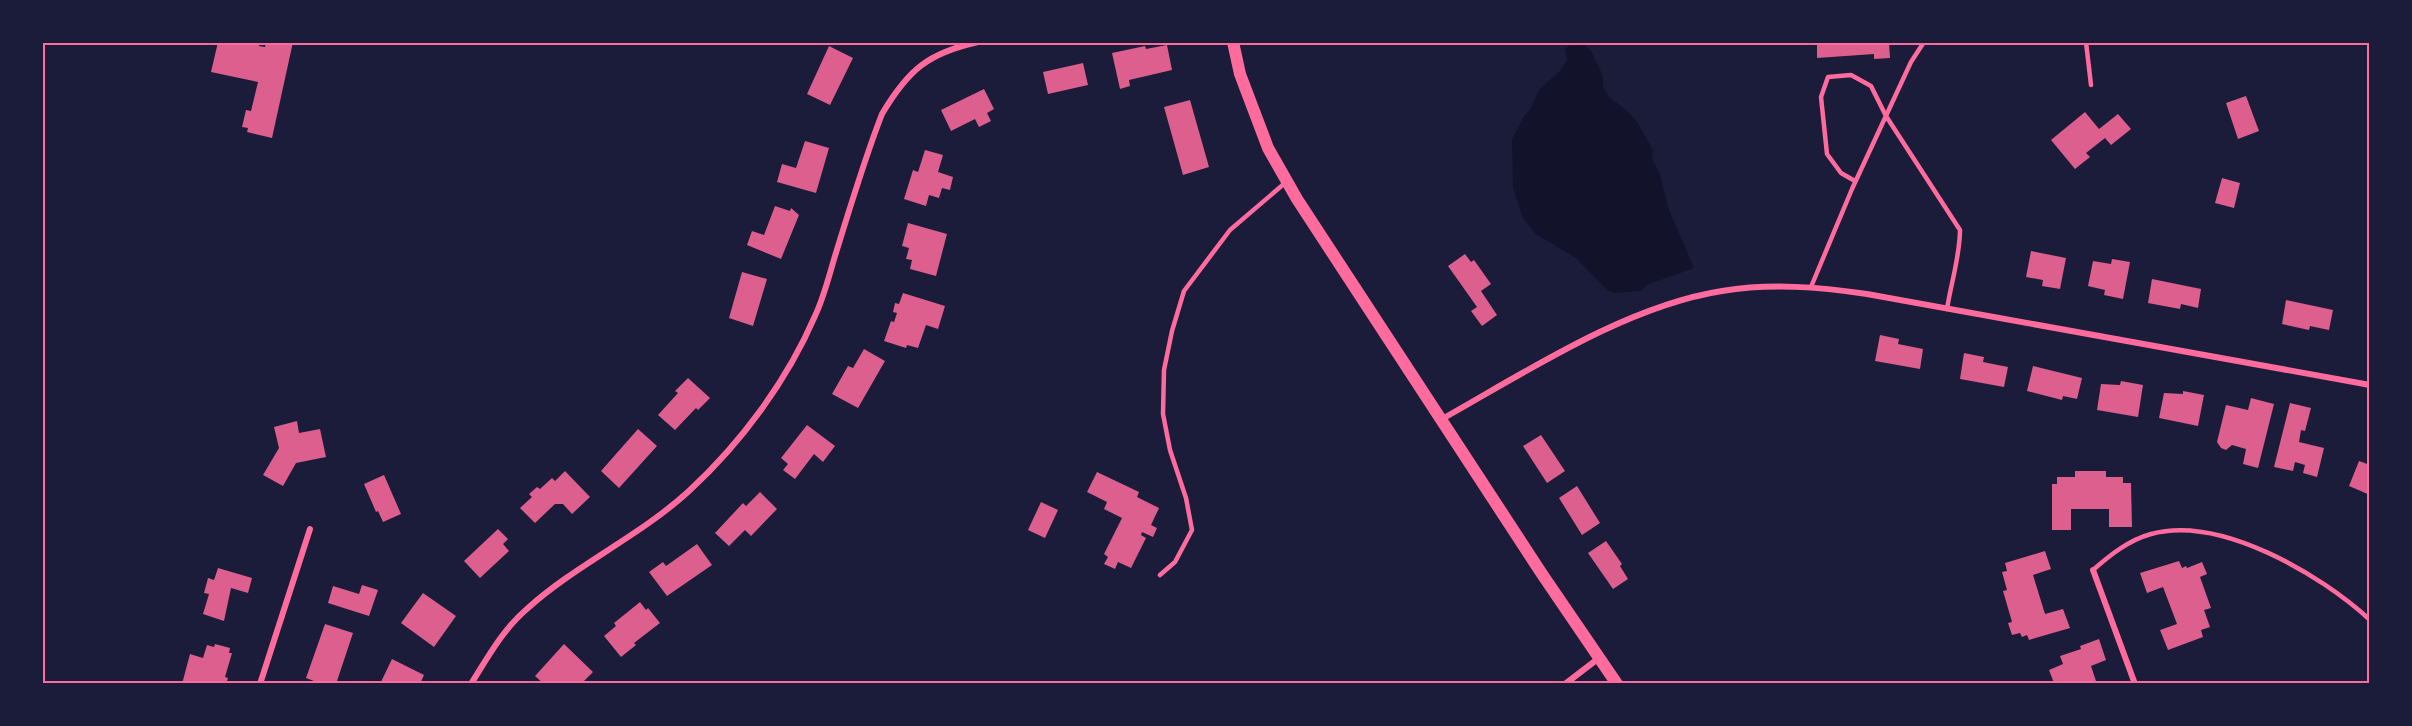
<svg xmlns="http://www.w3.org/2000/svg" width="2412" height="726" font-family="'IBM Plex Sans',sans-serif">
  <rect width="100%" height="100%" fill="#1b1b3a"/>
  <path fill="#12122b" d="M1571,44H1583L1591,51L1603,76V87L1610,98L1625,109L1636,120L1649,143L1653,151L1652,159L1659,172L1669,210L1694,268L1649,284L1640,291L1615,293L1607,290L1576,258L1536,234L1523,218L1513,188L1512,139L1525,115L1530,110L1539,90L1560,71L1567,60L1565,49Z"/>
  <path fill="#dd5f8e" d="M218,42H259V46L265,47L266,42H293L272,138L247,132L248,128L242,127L246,110L251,111L258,82L211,72Z
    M1817,42H1889L1890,58L1874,59V54L1817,58Z
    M1167,45L1172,70L1129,80L1130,86L1120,89L1112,53L1145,46L1146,49Z
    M829,46L853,58L830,105L807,94Z
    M1083,63L1088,85L1048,94L1043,72Z
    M984,89L994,109L987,113L991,121L979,127L975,119L951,131L941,110Z
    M2246,96L2259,131L2238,139L2226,103Z
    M1190,100L1209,167L1183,175L1164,107Z
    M2085,112L2099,129L2118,114L2131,129L2111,145L2105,138L2086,153L2090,157L2075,169L2051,140Z
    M805,141L829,148L816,193L777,182L782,164L796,168Z
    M925,150L943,155L938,172L953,177L950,190L942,188L939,198L929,195L926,206L904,199L913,170L918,172Z
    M2222,178L2240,183L2234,208L2215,203Z
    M775,206L790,211L791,208L799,215L781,259L747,245L752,231L764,235Z
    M908,223L947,234L936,276L910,269L912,260L906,259L909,248L902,246Z
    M2031,251L2066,258L2060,289L2042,286L2043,280L2026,277Z
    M1465,254L1471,262L1474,260L1491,284L1481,291L1497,315L1482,326L1471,311L1477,307L1448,266Z
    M2112,259L2130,262L2123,299L2104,295L2105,290L2088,286L2093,261L2111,264Z
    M742,272L767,279L753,326L729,318Z
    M2152,279L2201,289L2198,308L2181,304L2180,309L2148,303Z
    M903,293L945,306L938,329L926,325L918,348L907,345L906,348L884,341L891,321L894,322L897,313L893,312L895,303L899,304Z
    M2286,300L2333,310L2329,330L2310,326L2309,330L2282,324Z
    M1880,335L1899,339L1898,344L1923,349L1920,369L1875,361Z
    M864,349L885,361L858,408L832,394L848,366L853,368Z
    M1964,353L1984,357L1983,362L2008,367L2004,387L1960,379Z
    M2033,366L2082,378L2077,399L2063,396L2062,400L2027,391Z
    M688,378L710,398L698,410L696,408L675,430L658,415L678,393L675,391Z
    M2121,381L2143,385L2138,417L2097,410L2101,384L2120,385Z
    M2183,391L2204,395L2198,426L2159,418L2164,393L2183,394Z
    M2251,398L2274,404L2258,468L2243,464L2246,449L2232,445L2226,450L2221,448L2217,442L2226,405L2248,410Z
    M2290,403L2311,408L2305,431L2301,430L2299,442L2324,448L2317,477L2303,473L2305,465L2295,462L2293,471L2274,467Z
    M297,421L299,433L320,429L326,457L296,463L283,486L263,475L279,448L274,427Z
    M807,425L835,446L823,462L814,454L795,479L783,470L788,464L781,458Z
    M638,429L657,446L619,488L601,471Z
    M1541,435L1565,471L1547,483L1523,446Z
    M2359,461L2370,465V495L2349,486Z
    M565,471L590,497L572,514L563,504H555L535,523L520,508L532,497L529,494L537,487L540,489L552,478L555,481Z
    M2075,471H2106V477H2123V483H2131L2132,527H2109V509H2071V530H2052V484H2057V477H2075Z
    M1097,472L1139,492L1137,497L1159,508L1151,525L1157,528L1153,537L1142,532L1141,535L1146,538L1131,568L1118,562L1115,569L1104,564L1108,557L1104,554L1122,518L1104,509L1107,502L1087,492Z
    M384,475L401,514L383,522L378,511L376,512L364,484Z
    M1577,486L1600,523L1582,535L1559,498Z
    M760,492L777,509L751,536L745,530L729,546L715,533L743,503L746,506Z
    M1041,502L1058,510L1045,538L1028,530Z
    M498,529L508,539L503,544L509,551L480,578L464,561Z
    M1606,541L1622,564L1620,566L1628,579L1613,589L1588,553Z
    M697,544L712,565L667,596L649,572L663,562L666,566Z
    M2045,551L2051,569L2033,575L2045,614L2063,609L2070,628L2029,640L2027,635L2022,637L2020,633L2012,635L2008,623L2012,622L2003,591L2007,590L2002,572L2007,571L2005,563Z
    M2179,561L2182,568L2186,566L2187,568L2202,562L2207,574L2200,577L2211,608L2204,610L2210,627L2201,630L2203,637L2168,650L2160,630L2177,624L2163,587L2147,593L2140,573Z
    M218,568L252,578L248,593L231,588L224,621L203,614L209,594L204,593L208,578L214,580Z
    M362,585L378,590L369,616L328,603L333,586L359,594Z
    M423,593L456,616L434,647L401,623Z
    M640,602L646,610L648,608L660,623L634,643L636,645L621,657L604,636L616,626L614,623Z
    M325,624L353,633L336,684L327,681L325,684H322L306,678Z
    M2099,639L2106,660L2091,666L2097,684L2054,683L2049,670L2063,664L2060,656L2081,649L2080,646Z
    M215,644L230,648L229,653H232L225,677L228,678L226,684H182L190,654L203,658L207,645L214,647Z
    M564,644L593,672L581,684H544L535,676Z
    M392,659L424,675L420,684H380Z"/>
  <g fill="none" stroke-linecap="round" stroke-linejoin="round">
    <path stroke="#ff6b9d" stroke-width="4.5" d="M2086,42L2091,85
      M1855,181L1841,173L1827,154L1821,97L1828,77L1851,75L1871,86L1886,116L1960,230C1960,256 1951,283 1947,309
      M1811,287L1852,189L1911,62L1924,42
      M2093,570C2110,555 2129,540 2151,534C2220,515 2320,574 2370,620
      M1160,575L1175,562L1192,530L1186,498L1170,450L1163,414L1164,370L1172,331L1184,291L1230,230L1285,183"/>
    <path stroke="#ff6b9d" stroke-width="6" d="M1442,419C1526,372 1626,306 1722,291C1771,283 1819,287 1867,294L2370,385
      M2093,570L2135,684
      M260,684L310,529
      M471,684C488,657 503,629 528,608C577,564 640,536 689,491C741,443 787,381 815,316C824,297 829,276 835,256C850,208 864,160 882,114C908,70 928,53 978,42
      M1565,684L1599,658"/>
    <path stroke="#ff6b9d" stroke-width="12" d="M1233,42L1240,74L1268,148L1297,199L1542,574L1617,684"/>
  </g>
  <rect width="2412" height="726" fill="none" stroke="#1b1b3a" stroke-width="87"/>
  <rect x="44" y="44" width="2324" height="638" fill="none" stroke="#ff6b9d" stroke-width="2"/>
</svg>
